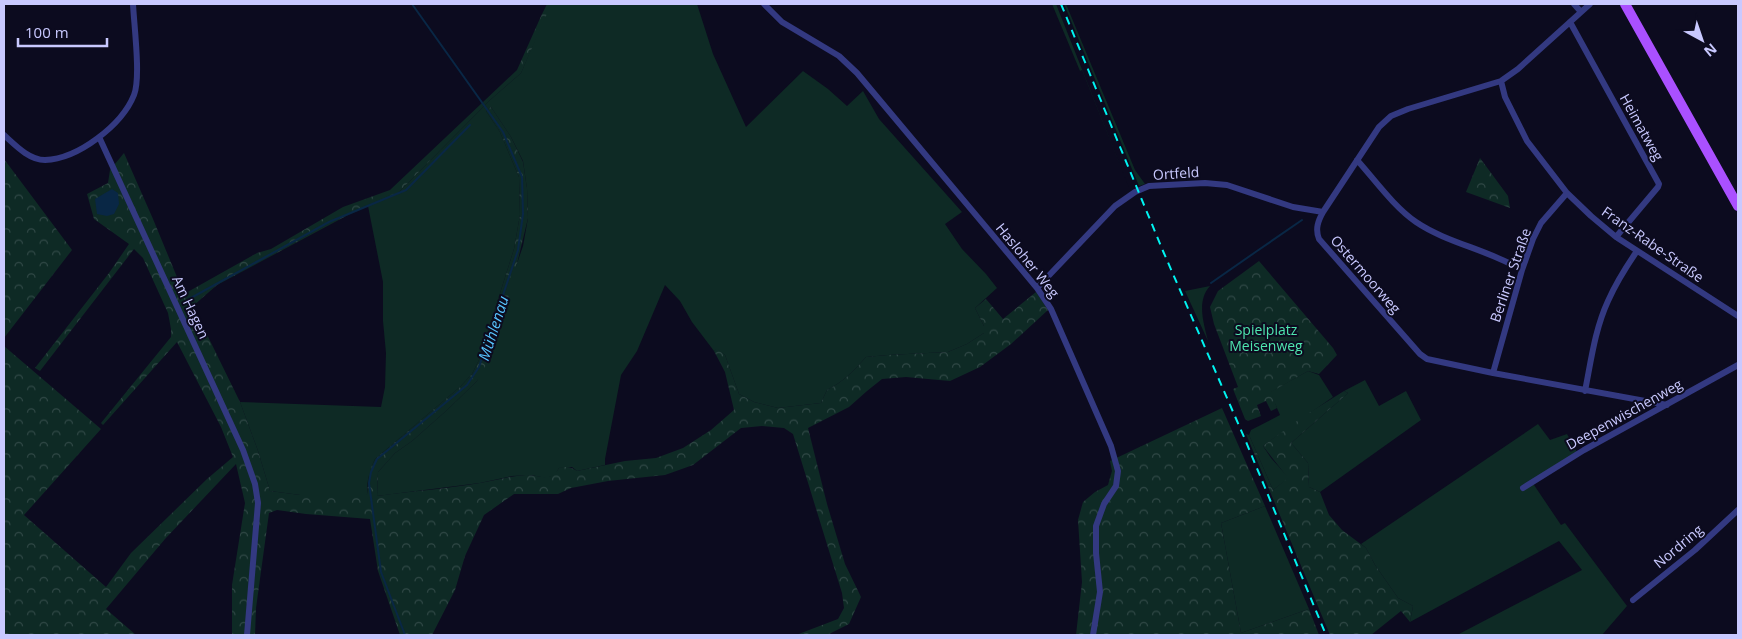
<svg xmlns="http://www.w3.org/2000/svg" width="1742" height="639" font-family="'Open Sans',sans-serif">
  <defs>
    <pattern id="forest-crowns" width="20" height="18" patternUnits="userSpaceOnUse" patternTransform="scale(1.25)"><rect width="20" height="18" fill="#0e2a25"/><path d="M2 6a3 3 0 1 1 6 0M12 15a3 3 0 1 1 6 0" fill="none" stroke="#304846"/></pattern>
  </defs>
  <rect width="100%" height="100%" fill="#0c0b1f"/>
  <path fill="#0e2a25" d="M547,4H697L713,54L746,127L803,71L828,89L847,106L863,91L879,119L962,212L945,224L962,249L986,274L997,288L975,308L984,326V333L967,344L948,352L888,355L866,357C854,371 843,382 827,390L821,403L778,408L754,402L739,394L725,355L717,349L714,351L692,322L680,301L665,285L637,351L621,375L605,459V465L577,471L572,467L559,468L555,475L546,478L531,475L512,476L480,483L377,496L378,472L395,453L412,441L447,410L477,381L523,246L528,218L527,189L523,161L511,137L491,107L486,111L500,132L519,177L520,215L514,249L479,360L472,374L460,387L375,459C369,471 367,481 367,495H300L270,491L258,451L240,402L381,407L385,387L386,353L383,321V282L368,206L398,193L490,100L521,73L546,14H542Z
    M1052,4H1056L1130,190L1082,70L1080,71Z
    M1064,4H1066L1135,170L1145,184L1139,186Z
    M1210,286C1196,301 1204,324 1208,341L1185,291Z
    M1308,371L1319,375L1333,397L1263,446L1271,458L1289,478L1273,490L1249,435L1251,430L1280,415L1270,392Z
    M1365,380L1379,406L1406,391L1421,420L1320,492L1309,487L1308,463L1291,443L1348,393L1344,391Z
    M1538,424L1550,440L1567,434L1577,452L1532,482L1561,525L1565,523L1627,606L1602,635H1457L1582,570L1559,541L1410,622L1413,606L1398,598L1375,565L1366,548L1361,544Z
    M1265,506L1309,609L1241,633L1221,523Z"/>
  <path fill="url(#forest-crowns)" d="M542,14H547L521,73L490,100L398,193L348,215L217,285L193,306L240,402L258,451L270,491L300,495H367L369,472L375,459L460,387L472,374L479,360L514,249L520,215L519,177L500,132L486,111L491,107L511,137L523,162L527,189L528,218L511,289L486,365L477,381L447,410L412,441L395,453L378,472L377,496C411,491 446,489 480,483C496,480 510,476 526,475C540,475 550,483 559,468C567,466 571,467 577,471L625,461L656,458L683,448L711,430L734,410L725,372L714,351L717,348L725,355L739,394L754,402L778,408L821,403L827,390C843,382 854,371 866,357L888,355L948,352L967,344L984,333V326L975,308L986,299L1003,319L1036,292L1048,310L1011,344L980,367L950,381L906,377L882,379L867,391L849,407L808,428L827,504L845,564L861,597L849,624L827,635H796L838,619L844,608L842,593L793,434L784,428L762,426L741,428L693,465L665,475L608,481L571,488L558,494H514L484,515L465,556L455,590L432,635H400L378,571L370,519L306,514L277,510L269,513L256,608L255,635H232V585L245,503L236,464L165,539L106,609L136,635H4V346L101,429L24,515L106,587L131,553L207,479L233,457L221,427L177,342L103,425L101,423L171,337V329L168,313L143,258L134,249L40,371L35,368L109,273L129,244L94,219L87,194L108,183L110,170L124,153L153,219L184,294L257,253L271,249L343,207L390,190L517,70Z
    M1480,158L1508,196L1510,208L1466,192Z
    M4,159L72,250L4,338Z
    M1259,261L1333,348L1337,355L1319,374L1308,371L1271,392L1277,408L1271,411L1266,401L1257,405L1261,416L1248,421L1245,419L1233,389L1238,387L1214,324L1210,307L1218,291Z
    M1344,391L1348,393L1291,443L1308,463L1309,487L1320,492L1329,515L1342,530L1366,548L1375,565L1398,598L1413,606L1410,622L1401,611L1371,635H1330L1246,434L1249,435L1273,490L1288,478L1263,446L1301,418Z
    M1222,408L1265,506L1221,523L1241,633L1309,609L1319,635H1076L1082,582L1078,520L1083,502L1095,492L1108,485L1112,471L1110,461Z"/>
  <path fill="#092745" d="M112,189L118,193L119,204L114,214L107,216L97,214L95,199Z"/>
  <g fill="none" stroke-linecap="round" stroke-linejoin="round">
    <path stroke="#092745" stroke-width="2" d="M1257,251L1302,220
      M1211,283L1257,251
      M189,299L329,222L406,190L470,125
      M405,635L381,572L369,483L371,472L377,459L467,385L479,367L518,250L523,214L522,177L503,132L412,4"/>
    <path stroke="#333981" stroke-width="6" d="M764,4L782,22L839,56L857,73L1037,288L1051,309L1111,446L1118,471L1116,486L1104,504L1096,526V553L1100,592L1093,635
      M1574,4L1581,12
      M1590,4L1518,69L1501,81L1408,109L1391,116L1379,127L1323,212C1318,221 1315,229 1319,239L1420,354L1427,359L1493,373L1667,405
      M1570,22L1659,184L1658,187L1616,237
      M1501,81L1505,97L1527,141L1567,193L1591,216L1616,237L1738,316
      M4,135C15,145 29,160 45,160C78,159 122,125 134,95C141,78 134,25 133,4
      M100,139L243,450L255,484L258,503L247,635
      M1357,160C1375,180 1394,207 1416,222C1447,243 1489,250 1522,270
      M1037,288L1115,206L1135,192L1149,186L1205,183L1227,185L1293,207L1323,212
      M1493,373L1522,270L1533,239L1541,223L1567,193
      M1585,391C1591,361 1595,329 1608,301C1616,283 1626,267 1637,251
      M1523,488L1584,450L1738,365
      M1633,600L1695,550L1738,510"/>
    <path stroke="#aa50ff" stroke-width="10" d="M1625,4L1738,206"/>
    <path stroke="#00f4f1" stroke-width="2" stroke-dasharray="8 6" stroke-linecap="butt" d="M1061,4L1163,251L1244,437L1326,635"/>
  </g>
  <g text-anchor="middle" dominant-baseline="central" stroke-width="4" stroke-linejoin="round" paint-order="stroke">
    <g font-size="14" fill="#c9c9ff" stroke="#0c0b1f">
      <text transform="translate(1642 127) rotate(61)">Heimatweg</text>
      <text transform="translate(1176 173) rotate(-4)">Ortfeld</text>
      <text transform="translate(1653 244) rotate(35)">Franz-Rabe-Straße</text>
      <text transform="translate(1028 260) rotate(51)">Hasloher Weg</text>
      <text transform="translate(1366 274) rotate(49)">Ostermoorweg</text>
      <text transform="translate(1510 275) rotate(-71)">Berliner Straße</text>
      <text transform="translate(191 307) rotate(65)">Am Hagen</text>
      <text transform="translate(1624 414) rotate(-29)">Deepenwischenweg</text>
      <text transform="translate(1678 546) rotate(-40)">Nordring</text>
    </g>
    <g font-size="14" fill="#4fe6af" stroke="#0c0b1f">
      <text x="1266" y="329">Spielplatz<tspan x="1266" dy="16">Meisenweg</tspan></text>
    </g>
    <g font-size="15" font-style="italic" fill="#57c4ff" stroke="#0c0b1f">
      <text transform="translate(493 328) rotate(-72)">Mühlenau</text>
    </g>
  </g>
  <rect width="1742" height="639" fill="none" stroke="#c9c9ff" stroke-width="10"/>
  <g transform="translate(1702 40) rotate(140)" stroke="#0c0b1f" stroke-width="4" paint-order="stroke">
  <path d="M0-4L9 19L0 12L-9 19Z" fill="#c9c9ff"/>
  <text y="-8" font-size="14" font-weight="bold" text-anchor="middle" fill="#c9c9ff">N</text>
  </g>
  <path d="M18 38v8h89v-8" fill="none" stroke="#c9c9ff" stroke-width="2.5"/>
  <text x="25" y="38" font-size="15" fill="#c9c9ff" stroke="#0c0b1f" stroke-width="4" paint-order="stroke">100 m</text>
</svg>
